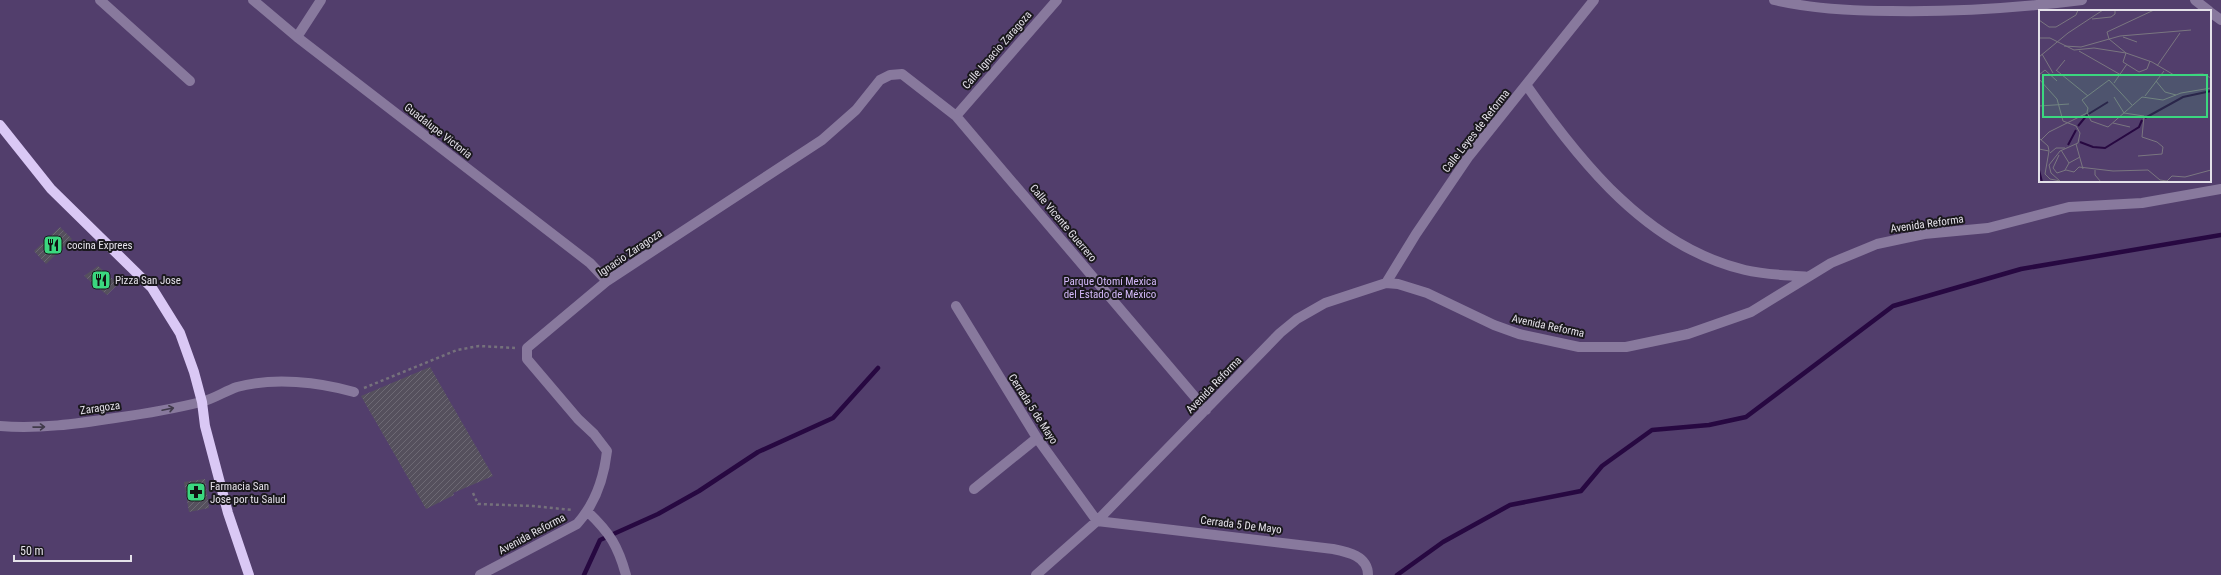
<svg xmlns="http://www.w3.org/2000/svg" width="2221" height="575" font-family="'Roboto Condensed',sans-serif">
  <defs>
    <pattern id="building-hatch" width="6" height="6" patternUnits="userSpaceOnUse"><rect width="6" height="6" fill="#55505d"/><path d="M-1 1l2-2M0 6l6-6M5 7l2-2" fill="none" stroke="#6d6974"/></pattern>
  </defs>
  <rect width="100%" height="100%" fill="#332e3a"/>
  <path fill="#523e6c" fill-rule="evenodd" d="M0,0H2221V575H0ZM2040,11H2210V181H2040Z"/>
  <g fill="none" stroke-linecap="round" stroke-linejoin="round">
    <path stroke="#270841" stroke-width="4.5" d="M584,575L600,540L658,514L699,491L758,452L833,418L878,368
      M1397,575L1443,542L1510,505L1581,491L1602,466L1652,430L1709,425L1746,417L1893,306L2021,269L2221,235"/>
  </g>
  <path fill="url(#building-hatch)" d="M60,227L72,239L46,264L34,251Z
    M98,266L118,284L107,295L84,276Z
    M430,367L493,476L453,493L454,495L426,509L361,396Z
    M205,479L209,508L189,512L184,482Z"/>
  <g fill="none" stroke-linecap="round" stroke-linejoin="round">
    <path stroke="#75717b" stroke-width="2.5" stroke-dasharray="3 3" stroke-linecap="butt" d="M364,388L457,350L479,346L515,348
      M473,493L478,504L533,506L572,510"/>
    <path stroke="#88799d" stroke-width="10" d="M100,0L190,81
      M253,0L297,37L590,263L607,281
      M1774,0C1812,9 1852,11 1891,11C1956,12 2019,8 2082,0
      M2195,0L2209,11
      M2210,12L2221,20
      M297,37L321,0
      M1527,86C1581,163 1648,247 1745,270C1766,275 1787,275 1808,277
      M956,116L1057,0
      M1386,283L1416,234L1469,156L1594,0
      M956,306L1037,438L1097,521L1333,549C1348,552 1368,556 1368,575
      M0,426C39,429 76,424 115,418C143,414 173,409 201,402C214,399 225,391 237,387C274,377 319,382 354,392
      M974,489L1037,438
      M588,512C610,533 618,546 626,575
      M480,575L577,524C595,504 604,478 607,451L594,434L578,419L527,359V348L607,281L822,140L856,110L880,80L890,75L902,74L956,116L1206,410
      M1036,575L1097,521L1280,333L1297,319L1325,303L1386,283L1398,284L1427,293L1494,325L1519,334L1579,347H1626L1688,334L1751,312L1831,263L1877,244L1924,234L1988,228L2069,207L2142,203L2221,189"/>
    <path stroke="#dac8f5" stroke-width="10" d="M0,125L51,189L152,288L180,333L194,372L202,402L205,426L228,513L249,575"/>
  </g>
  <defs><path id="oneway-shaft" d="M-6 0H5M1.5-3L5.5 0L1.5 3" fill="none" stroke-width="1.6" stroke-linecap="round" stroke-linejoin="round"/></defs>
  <g stroke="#403a4a">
    <use href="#oneway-shaft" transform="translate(168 409) rotate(-12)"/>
    <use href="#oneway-shaft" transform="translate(39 427) rotate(-1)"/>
  </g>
  <defs>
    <g id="restaurant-square" transform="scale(1)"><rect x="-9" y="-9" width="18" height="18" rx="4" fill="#3bd77f" stroke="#1a181d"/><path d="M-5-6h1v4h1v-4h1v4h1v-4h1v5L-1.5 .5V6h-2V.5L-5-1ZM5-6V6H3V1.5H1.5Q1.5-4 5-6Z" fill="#111"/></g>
    <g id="pharmacy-square" transform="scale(1)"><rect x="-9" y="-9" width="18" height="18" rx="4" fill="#3bd77f" stroke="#1a181d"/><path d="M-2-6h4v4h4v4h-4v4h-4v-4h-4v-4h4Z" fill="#111"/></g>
  </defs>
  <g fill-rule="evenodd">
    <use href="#restaurant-square" x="53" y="245"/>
    <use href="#restaurant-square" x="101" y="280"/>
    <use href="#pharmacy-square" x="196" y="492"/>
  </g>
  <g text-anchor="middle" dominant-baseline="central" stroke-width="4" stroke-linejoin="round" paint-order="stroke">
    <g font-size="11" fill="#e4e1e9" stroke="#1a181d">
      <text transform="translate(997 50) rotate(-49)">Calle Ignacio Zaragoza</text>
      <text transform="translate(438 131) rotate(38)">Guadalupe Victoria</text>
      <text transform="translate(1476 131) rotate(-52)">Calle Leyes de Reforma</text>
      <text transform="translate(1063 223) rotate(50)">Calle Vicente Guerrero</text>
      <text transform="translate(1927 224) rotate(-8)">Avenida Reforma</text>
      <text transform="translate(630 253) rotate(-34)">Ignacio Zaragoza</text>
      <text transform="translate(1548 326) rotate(12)">Avenida Reforma</text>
      <text transform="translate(1214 385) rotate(-46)">Avenida Reforma</text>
      <text transform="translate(100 408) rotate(-8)">Zaragoza</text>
      <text transform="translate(1033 409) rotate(57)">Cerrada 5 de Mayo</text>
      <text transform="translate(1241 525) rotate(7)">Cerrada 5 De Mayo</text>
      <text transform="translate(532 534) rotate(-28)">Avenida Reforma</text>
    </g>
    <g font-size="11" fill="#e4e1e9" stroke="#1a181d" text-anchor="start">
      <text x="67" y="245">cocina Exprees</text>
      <text x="115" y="280">Pizza San Jose</text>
      <text x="210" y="486">Farmacia San<tspan x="210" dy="13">Jose por tu Salud</tspan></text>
    </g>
    <g font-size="11" fill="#d4b9fa" stroke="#1a181d">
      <text x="1110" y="281">Parque Otomí Mexica<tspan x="1110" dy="13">del Estado de México</tspan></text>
    </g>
  </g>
  <g transform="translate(2039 10)">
    <rect width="172" height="172" fill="#332e3a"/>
    <path d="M0,0H172V172H0Z" fill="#523e6c"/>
    <path fill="none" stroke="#270841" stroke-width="2" d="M106,108L144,87L172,81M39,116L48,105L69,92M41,132L54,137L66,138L100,117L103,110M29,135L37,120M0,160L3,172"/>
    <path fill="none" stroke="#7a7680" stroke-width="1" d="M53,9L72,7L76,4V0M0,10L10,17H17L37,5L39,0M84,27L98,32M0,28H11L35,40L55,38L87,43L113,52L135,65L164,64L172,68M25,36L42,37L81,26L152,20M40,41L82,65M87,43L70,29L68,22L115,0M87,43L84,52L100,62L108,59L111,51M3,44L14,63M0,47L29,23L64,0M118,56L141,23M17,60L49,86M17,61L26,50M0,65L6,60L18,71M0,69L18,89L24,111L37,116L41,123L39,133L21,141L10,155L12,163L22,172M117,71L126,82L137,85M75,73L88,54M106,86L125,61M75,87L85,103L105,106L103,127L118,132L124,137L123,144L99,146M0,96L30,94M48,102L52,111L69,117L103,87L124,90L142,83L172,78M48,102L49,98L43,90L70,70L93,95M74,113L91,117M0,128L9,136L10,141M2,130L10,122L48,103M37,134L44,159M0,139L10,141L6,164L11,169L21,171M22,140L30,153M11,143L17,138H26M20,145L14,158L18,163L27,160L35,162L40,157L74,161L109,160L121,170L128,171L133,166L146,167L172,160M26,160L30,153L41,147M56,160V165L62,172"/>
    <path fill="#3bd77f" fill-opacity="0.15" stroke="#3bd77f" stroke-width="2" d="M4,65H168V107H4Z"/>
    <rect width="172" height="172" fill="none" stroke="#e4e1e9" stroke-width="2"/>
  </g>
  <path d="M14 555v6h117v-6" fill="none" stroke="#e4e1e9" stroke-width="2"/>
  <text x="20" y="555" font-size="12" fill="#e4e1e9" stroke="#1a181d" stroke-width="3" paint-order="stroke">50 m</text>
</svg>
